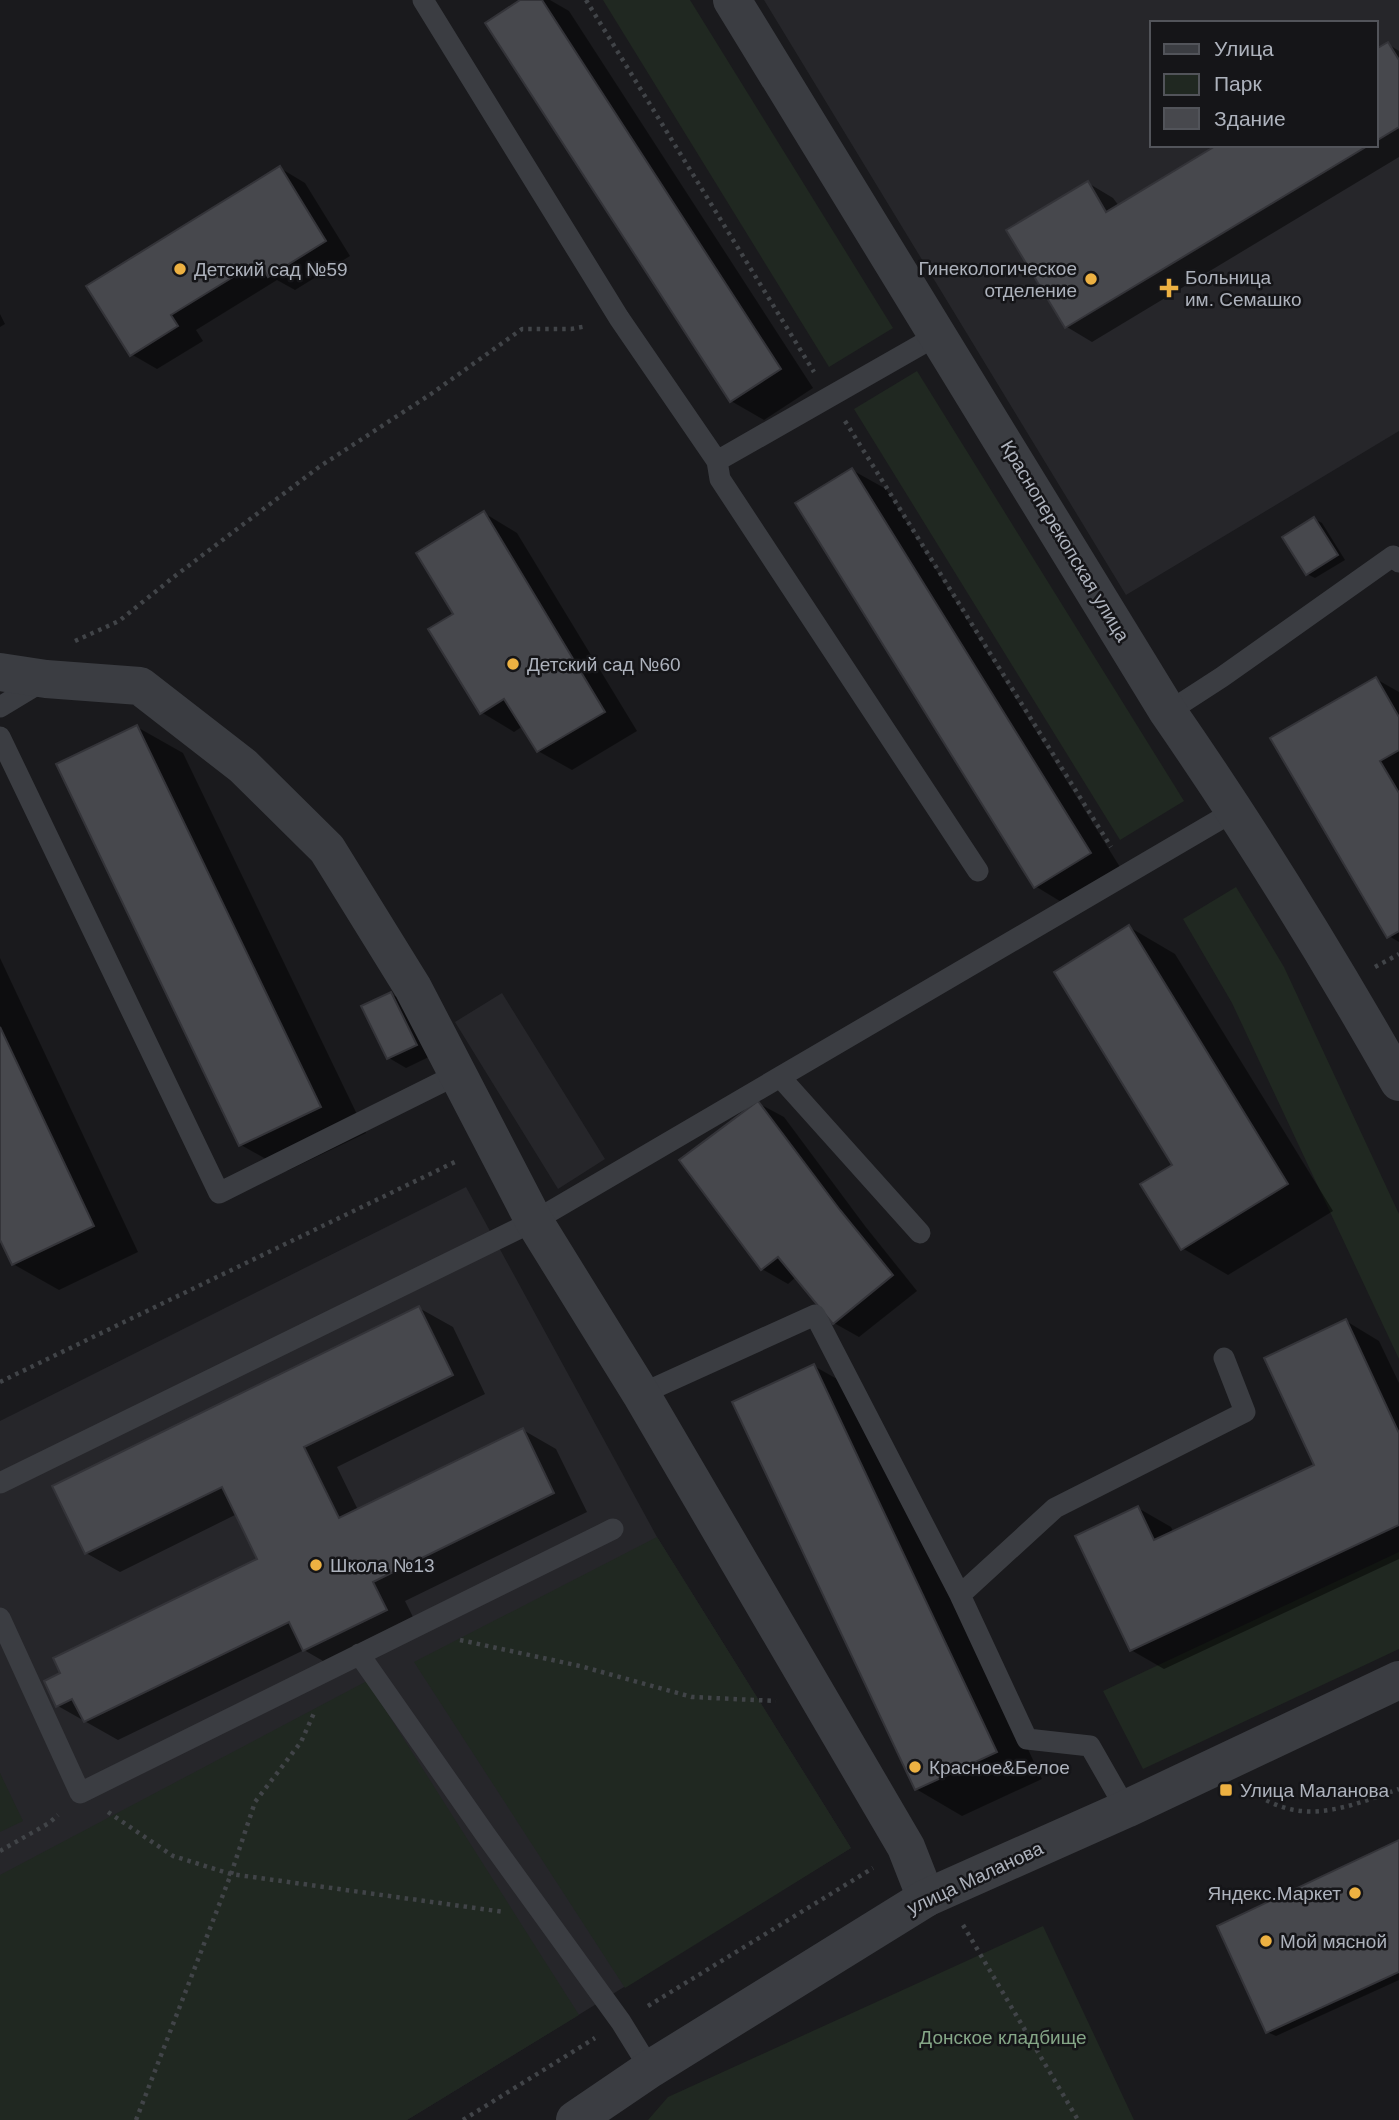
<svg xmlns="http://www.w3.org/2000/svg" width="1399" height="2120" font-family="Arial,sans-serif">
  <rect width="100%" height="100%" fill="#1a1a1d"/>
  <path fill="#26262a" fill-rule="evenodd" d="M764,0H1399V431L1126,595ZM1152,23H1376V145H1152Z
    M502,993L605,1159L558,1189L455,1022Z
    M466,1187L657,1537L851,1848L407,2120H0V1421Z"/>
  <path fill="#202821" d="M603,0H690L893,328L829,367Z
    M917,371L1184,801L1120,840L854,409Z
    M1236,887L1284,967L1399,1214V1359L1232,1003L1183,919Z
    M657,1537L851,1848L625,1988L414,1662Z
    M1399,1552V1649L1143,1769L1103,1691Z
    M367,1681L579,2015L407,2120H0V1875Z
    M0,1773L23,1821L0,1832Z
    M1043,1926L1134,2120H648L668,2097Z"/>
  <path fill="#0007" d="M523,0H550L569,11L813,388L764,420L731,401Z
    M1388,44L1399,51V157L1092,342L1067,327L1088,183L1113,198L1119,206L1220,145H1376V51Z
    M280,168L305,183L350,256L295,290L277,280L196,330L203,341L157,369L131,354Z
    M0,314L5,324L0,327Z
    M852,470L886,489L1123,872L1068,906L1035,886Z
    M484,513L517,533L637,731L572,770L538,751L523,726L514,732L481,712L456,614Z
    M1314,519L1322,523L1345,560L1315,578L1307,574Z
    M1376,679L1399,692V942L1389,936Z
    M137,727L183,753L366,1133L287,1171L241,1145Z
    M1129,927L1175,954L1333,1211L1228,1275L1182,1248L1175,1166Z
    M0,958L138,1252L59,1290L13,1264L0,1236Z
    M391,994L408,1003L433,1055L406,1068L389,1058Z
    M758,1103L784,1117L865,1226L917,1291L859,1337L834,1323L796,1277L788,1284L762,1269Z
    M419,1308L453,1327L485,1394L337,1467L358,1510L523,1430L556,1449L587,1512L405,1601L419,1629L337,1669L304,1650L118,1740L58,1706L259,1560L237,1514L120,1572L86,1553Z
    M1346,1321L1379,1341L1399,1383V1559L1164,1669L1131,1650L1138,1508L1171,1527L1174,1533L1316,1466Z
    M814,1366L860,1392L1042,1779L962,1816L916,1789Z
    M1399,1842V1980L1276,2036L1267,2032Z"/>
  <path fill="#47484d" stroke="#343439" stroke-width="2" d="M520,0H542L781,369L730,402L485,23Z
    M1388,42L1399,60V127L1376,141V49Z
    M1217,145H1369L1065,328L1006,230L1088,181L1106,212Z
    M280,166L326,241L268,277L259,261L171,315L178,326L130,356L86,286Z
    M852,468L1091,853L1034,888L795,503Z
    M484,511L605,712L537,752L504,699L480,714L428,629L453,614L416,553Z
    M1314,517L1338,555L1306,575L1282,537Z
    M1376,677L1399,717V750L1380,761L1399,793V931L1387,938L1270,738Z
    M137,725L321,1107L239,1146L56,764Z
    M1129,925L1288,1184L1181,1250L1140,1184L1172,1165L1054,972Z
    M391,992L417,1045L387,1059L361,1006Z
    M0,1027L94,1226L12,1265L0,1240Z
    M758,1101L840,1210L893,1275L833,1324L778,1257L761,1270L679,1160Z
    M419,1306L453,1375L304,1447L339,1518L523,1428L554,1493L373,1582L387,1610L303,1651L289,1622L84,1722L72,1699L56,1707L44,1681L60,1673L53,1658L257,1559L222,1487L85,1554L52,1486Z
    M1346,1319L1399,1433V1525L1130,1651L1075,1536L1138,1506L1154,1540L1314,1465L1264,1358Z
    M814,1364L997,1752L915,1790L732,1402Z
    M1399,1840V1972L1266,2033L1217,1926Z"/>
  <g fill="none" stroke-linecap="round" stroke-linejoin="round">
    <path stroke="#414448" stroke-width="4.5" stroke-dasharray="3.5 5" stroke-linecap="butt" d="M586,0L814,372
      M845,421L1111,847
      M75,641L119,621L175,576L319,467L431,394L522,329H571L587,326
      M1375,967L1399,954
      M0,1382L459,1160
      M460,1640L580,1666L692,1697L776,1701
      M1252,1791C1302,1828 1347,1807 1399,1789
      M108,1812L173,1856L231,1874L504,1912
      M0,1851L49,1823L58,1815
      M963,1925L1078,2120
      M648,2006L873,1868
      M136,2120L231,1874L255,1802L301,1742L314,1713
      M463,2120L595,2038"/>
    <path stroke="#3b3d42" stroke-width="21" d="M423,0L619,318L717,461L938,335
      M717,461L720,479L978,871
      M0,707L43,681
      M1168,712L1222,677L1393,556L1399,562
      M0,737L219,1193L458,1074
      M780,1077L920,1233
      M641,1394L815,1315L960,1595L1027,1739L1090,1746L1126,1809
      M0,1483L534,1221L1236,810
      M960,1595L1055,1508L1245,1412L1224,1358
      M0,1618L80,1793L613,1529
      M359,1654L485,1834L621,2022L650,2069"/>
    <path stroke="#3b3d42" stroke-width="38" d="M0,672L46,679L140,686L243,766L327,849L413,988L534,1221L641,1394L906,1847L926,1898"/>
    <path stroke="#3b3d42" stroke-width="38" d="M732,0L1168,712C1251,832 1327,955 1399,1082
      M575,2120L650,2069L926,1898L1126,1809L1399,1680"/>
  </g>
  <g fill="#edb142" stroke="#151518" stroke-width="2.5">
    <circle cx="180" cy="269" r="7"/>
    <circle cx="1091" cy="279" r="7"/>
    <path d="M1165.5 277.5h7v7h7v7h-7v7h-7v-7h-7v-7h7z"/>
    <circle cx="513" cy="664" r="7"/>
    <circle cx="316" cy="1565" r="7"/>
    <circle cx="915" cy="1767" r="7"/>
    <rect x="1219" y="1783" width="14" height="14" rx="3.5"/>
    <circle cx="1355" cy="1893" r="7"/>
    <circle cx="1266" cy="1941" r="7"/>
  </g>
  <g text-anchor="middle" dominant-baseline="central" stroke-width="5" stroke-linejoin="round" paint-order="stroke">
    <g font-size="19" fill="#adb2bc" stroke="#151518" text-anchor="start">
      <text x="1077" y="268" text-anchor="end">Гинекологическое<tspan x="1077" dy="22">отделение</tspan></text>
      <text x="194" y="269">Детский сад №59</text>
      <text x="1185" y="277">Больница<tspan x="1185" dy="22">им. Семашко</tspan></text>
      <text x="527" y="664">Детский сад №60</text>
      <text x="330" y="1565">Школа №13</text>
      <text x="929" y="1767">Красное&amp;Белое</text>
      <text x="1240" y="1790">Улица Маланова</text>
      <text x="1341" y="1893" text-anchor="end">Яндекс.Маркет</text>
      <text x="1280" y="1941">Мой мясной</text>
    </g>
    <g font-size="19" fill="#adb2bc" stroke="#151518">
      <text transform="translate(1065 541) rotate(59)">Красноперекопская улица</text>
      <text transform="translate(975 1878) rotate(-25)">улица Маланова</text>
    </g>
    <g font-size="19" fill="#85a687" stroke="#151518">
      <text x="1003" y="2037">Донское кладбище</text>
    </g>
  </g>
  <rect x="1150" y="21" width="228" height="126" fill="#151518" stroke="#52545a" stroke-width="2"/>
  <rect x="1164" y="44" width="35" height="10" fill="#3b3d42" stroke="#52545a" stroke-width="2"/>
  <text x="1214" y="56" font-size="21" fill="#adb2bc">Улица</text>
  <rect x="1164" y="74" width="35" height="21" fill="#202821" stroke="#52545a" stroke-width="2"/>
  <text x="1214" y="91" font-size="21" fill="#adb2bc">Парк</text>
  <rect x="1164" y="108" width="35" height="21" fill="#47484d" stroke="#52545a" stroke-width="2"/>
  <text x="1214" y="126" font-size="21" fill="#adb2bc">Здание</text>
</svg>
